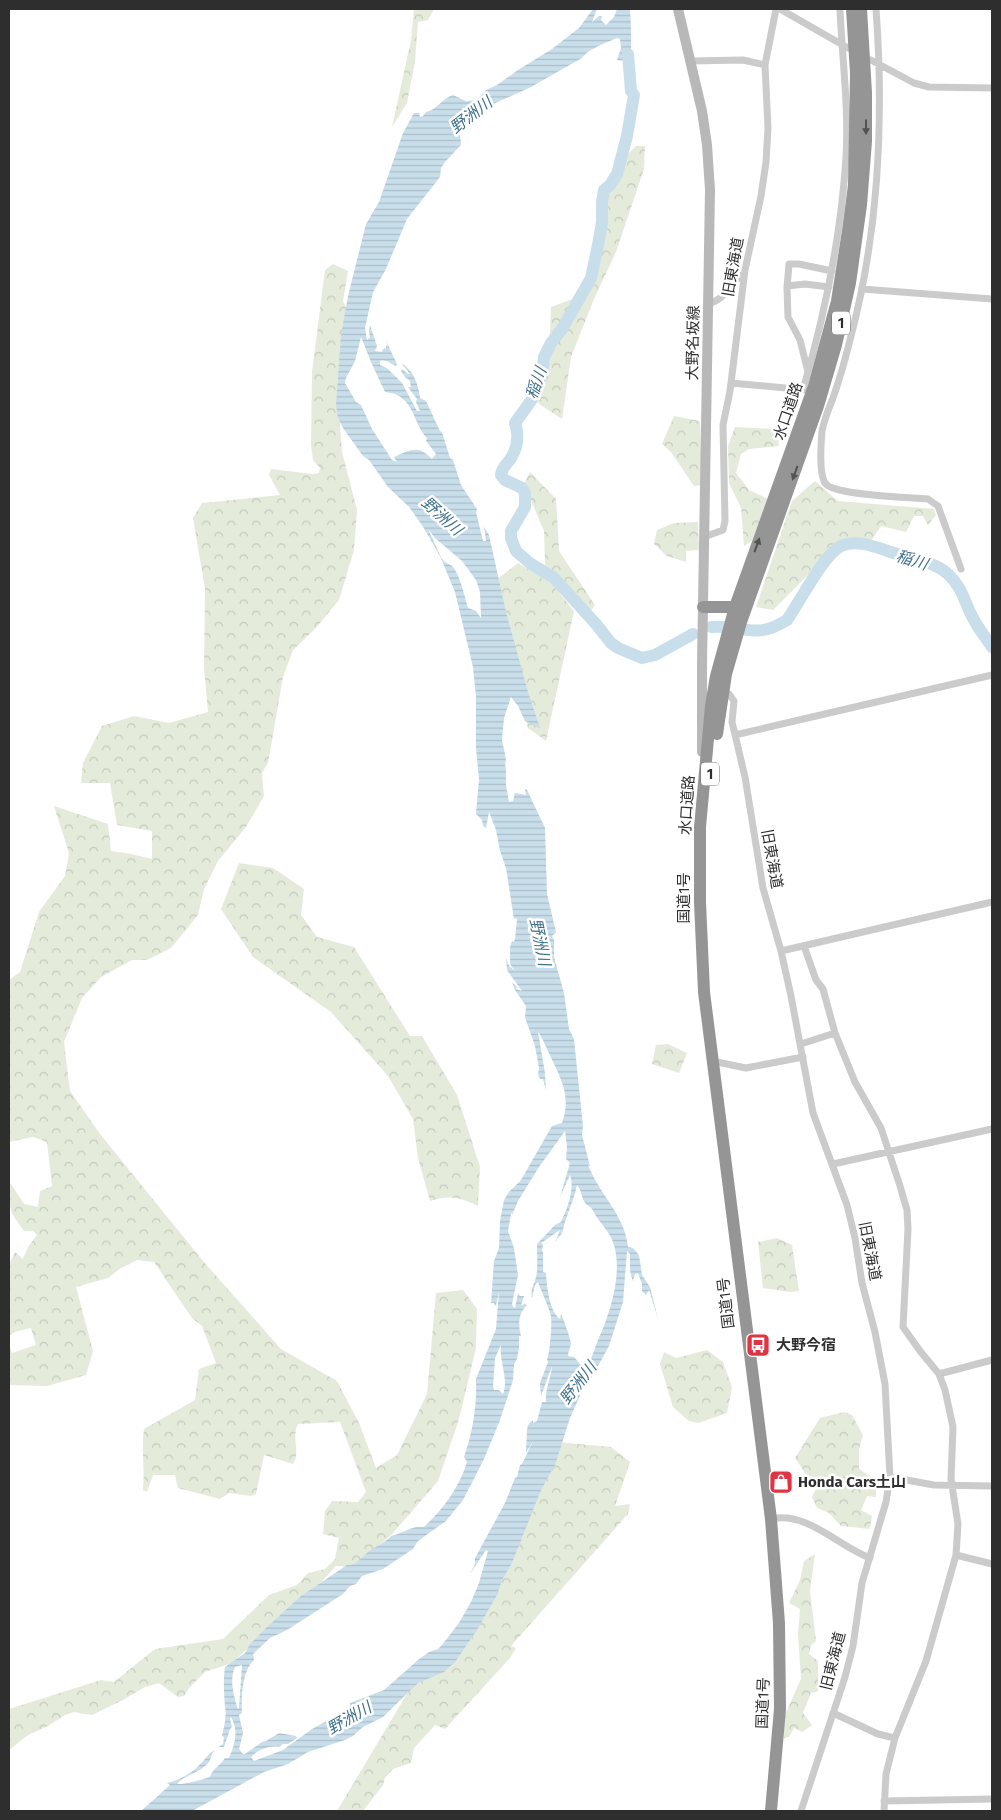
<svg xmlns="http://www.w3.org/2000/svg" width="1001" height="1820" font-family="'Fira Sans','Noto Sans JP',sans-serif">
  <defs>
    <pattern id="forest-crowns" width="20" height="18" patternUnits="userSpaceOnUse" patternTransform="scale(1.25)"><rect width="20" height="18" fill="#e4ebdb"/><path d="M2 6a3 3 0 1 1 6 0M12 15a3 3 0 1 1 6 0" fill="none" stroke="#c4cabc"/></pattern>
    <pattern id="water-rules" width="6" height="5" patternUnits="userSpaceOnUse" patternTransform="scale(1.25)"><rect width="6" height="5" fill="#c8deea"/><path d="M0 2.5h6" fill="none" stroke="#acbfc9"/></pattern>
  </defs>
  <rect width="100%" height="100%" fill="#fff"/>
  <path fill="url(#forest-crowns)" d="M414,9H434L428,20L418,22L415,62L407,103L392,127L411,40Z
    M636,146H645L644,169L616,252L594,299L571,357L562,419L539,404L532,386L549,357L551,307L583,295L597,261L607,194L625,157Z
    M333,264L348,271L343,301L351,317L338,400L342,452L357,510L354,550L339,600L316,628L293,650L283,677L268,763L262,773L264,796L246,827L218,861L204,889L198,915L171,948L147,960H132L101,977L82,998L64,1042L70,1091L100,1134L203,1261L281,1349L337,1381L359,1423L376,1468L397,1455L427,1394L436,1293L463,1290L477,1309L476,1348L459,1419L438,1481L393,1533L370,1554L351,1567L336,1566L312,1592L285,1614L232,1663L205,1672L190,1687L184,1696L178,1697L159,1683L145,1687L123,1700L92,1715L74,1712L65,1715L48,1726L28,1735L9,1750V1709L101,1680L114,1682L155,1649L223,1639L269,1595L297,1585L308,1573L325,1569L335,1559L339,1538L323,1534L325,1511L332,1501L358,1502L366,1492L340,1422L298,1424C291,1437 301,1452 293,1464L264,1455L256,1494L251,1496L229,1493L220,1499L178,1488L175,1475H153L147,1492L143,1490C145,1469 141,1449 144,1429L195,1400L199,1369L216,1363L202,1326L192,1318L154,1262L137,1260L121,1268L108,1278L76,1287L93,1351L86,1375L47,1386L9,1385V1349H11L12,1353L36,1345L31,1328L15,1332L9,1336V1264L15,1252L23,1259L28,1247L37,1235L33,1231H24C9,1210 9,1210 9,1185L11,1184L24,1204L38,1207L40,1191L52,1186L47,1142L33,1137L9,1142V980L20,972L39,912L65,876L69,853L54,806L108,824L111,851L131,854L152,859V831L117,825L110,783H81L83,763L102,726L134,716L169,723L208,712L204,668L205,589L193,518L202,503L280,495L269,475L271,469L312,474L319,473L320,468L313,460L311,445L312,372L325,270Z
    M674,416L700,421L702,485L694,486L671,452L662,444Z
    M735,427L777,429L779,446L749,449L741,454L736,473L749,490L768,499L752,541L744,546L741,508L729,483L728,446Z
    M530,472L556,499L559,551L595,605L591,610L545,565L544,531L524,484Z
    M815,481L838,501L934,509L936,515L928,525L923,516H914L906,532L881,526L869,544L838,545L773,610L756,607L792,501Z
    M698,522L699,550L686,551V562L667,556L654,544L657,530L674,523Z
    M518,563L552,584L574,611L546,741L528,728L508,647L495,581Z
    M239,863L273,868L304,889L301,915L317,937L354,947L410,1036H422L457,1095L480,1167L478,1206C459,1197 450,1195 430,1201L418,1158L413,1119L388,1076L331,1012L253,957L221,909Z
    M668,1044L687,1053L679,1073L652,1064L656,1045Z
    M777,1238L792,1245L799,1291L790,1292L763,1288L758,1242Z
    M707,1350L723,1362L732,1387L727,1413L698,1423L689,1421L673,1407L660,1364L664,1352L676,1358Z
    M844,1412L852,1415L863,1435L859,1449V1469L876,1480V1497L867,1496L861,1510L872,1516L870,1529L841,1526L829,1513L817,1508L812,1497L816,1489L795,1458L820,1418Z
    M557,1442L611,1447L630,1462L615,1506L630,1504L628,1514L511,1646L516,1648L510,1658L445,1729L435,1725L414,1748L411,1763L393,1769L385,1778L383,1785L363,1811H337L417,1677L447,1659Z
    M815,1554L810,1591L816,1641L811,1645L809,1654L818,1661V1691L811,1693L803,1713L812,1725L802,1732L794,1728L789,1737L784,1738V1717L801,1679L798,1634L800,1609L789,1603L800,1580L804,1561Z"/>
  <path fill="url(#water-rules)" fill-rule="evenodd" d="M593,9H597L592,22L599,16H602L601,20L606,25L614,17L617,9H630L631,29V73L625,61L617,60L621,48L620,39L617,38C607,42 587,50 582,58L531,87L489,106L480,113L460,134L461,145L445,162L441,168L440,177L407,219L386,269L373,292L365,328L367,340L370,337L369,332L370,325L377,346L375,351L382,352L383,349L386,348V345L388,347L386,341L397,364L396,366C390,364 387,359 380,361V365L387,368L402,383L417,411H420L416,402L417,399L408,387H411L410,381L405,377L401,371L402,369L408,374H410L402,364C413,369 419,386 420,398L426,401L440,431L442,432L450,458L453,460L461,485L477,509L476,512L483,541H486L484,527L489,535L506,612L528,692L540,728L525,721L518,706L511,697L504,718L502,740L506,759L505,767H506V785L509,802L513,801L515,793L526,795L525,789L527,790L545,828L547,894L556,932L552,936L554,940V957L564,993L569,1029L574,1039L583,1126L582,1135L590,1166L588,1165C599,1194 625,1215 628,1247L633,1248L639,1255L642,1275L650,1287L658,1319L649,1290L646,1295L642,1291V1284L638,1273L635,1274L633,1281C629,1272 630,1264 630,1254L627,1251L623,1302L609,1346L592,1377L584,1387L570,1418L555,1465L541,1490L512,1563L502,1580L497,1595L477,1630L455,1662L444,1672L418,1683L383,1717L363,1727L353,1736L345,1740L308,1752L288,1764L264,1772L192,1811H141L170,1785L167,1783C181,1780 194,1772 204,1760C208,1756 210,1752 216,1750L212,1753C211,1771 186,1773 177,1784C182,1785 204,1779 210,1777C212,1769 221,1765 225,1758H229C235,1744 239,1731 231,1717L230,1719L232,1727L230,1729L224,1747H218L223,1744L224,1737L222,1736C224,1727 227,1716 225,1707C224,1693 223,1681 225,1667L245,1653L250,1644L267,1627L301,1596L347,1565C356,1566 361,1558 367,1553C375,1546 384,1544 391,1536C403,1534 411,1525 424,1527C444,1508 459,1488 467,1462L464,1457C473,1431 477,1406 476,1379L496,1329L499,1292L496,1305L495,1306L494,1303H491L494,1261L499,1248L500,1221L504,1200L509,1192L521,1180L552,1126L562,1123C572,1095 560,1078 549,1053C545,1046 543,1038 538,1032L545,1073L546,1090L543,1079H540L538,1075L539,1068L535,1046L525,1017L526,1006L515,990L512,982L517,987L516,989L522,991L507,970L506,958L509,966L515,971L510,964V947L512,941L514,942L515,939L517,920L516,918L514,919L506,868L500,851L496,830L489,812L486,828L483,826L482,820L476,814L479,779L476,748V697L473,667L455,592L440,556L422,525L409,507L388,487L369,460L363,456L343,428L338,418L336,405L341,335L348,296L366,224L379,202L403,133L414,113H419L420,117L423,116L426,112C437,110 442,98 453,95L466,101L477,100L486,90L497,85L518,70L552,49L579,28ZM361,337L371,362L385,392C390,393 394,393 397,395C415,404 414,425 427,438L426,441L436,454L432,459C419,445 411,449 394,457L397,462L392,460L372,429L361,405L356,402L345,383L346,378L355,361ZM428,529L435,538L462,561L476,580L480,592L481,618L476,611L468,608C465,598 460,574 452,566C448,563 445,563 442,559ZM565,1131L567,1147L566,1159L570,1163L560,1197L570,1175C575,1189 567,1209 561,1222L555,1225L537,1244C537,1253 538,1271 536,1277C534,1285 530,1290 532,1298L535,1285L538,1282C542,1293 548,1305 551,1316C552,1325 550,1352 547,1360L548,1362L540,1383L541,1396L552,1366C551,1378 545,1389 546,1402H542L537,1421L533,1423V1420L528,1425L527,1430L526,1453L533,1441L522,1464L520,1465L517,1477L515,1478L505,1503L475,1558V1564L470,1574L486,1550L488,1551L479,1583L471,1602L459,1623L442,1645L438,1649L429,1652L418,1660L384,1690L350,1703V1708L312,1729L283,1750L254,1761L251,1757C257,1750 270,1745 279,1747L283,1744H288L297,1738L296,1736L279,1733L266,1741L262,1742L245,1754H243L239,1749L243,1733L239,1715L242,1713C241,1698 242,1671 254,1660L253,1654L270,1638L287,1630L343,1594L350,1586L356,1584L362,1576L383,1569L413,1549L418,1541L446,1521L463,1500L484,1459L500,1420L513,1380L514,1364L517,1359L519,1348V1336H521C518,1325 518,1314 527,1305L525,1304L521,1305L524,1296H520L518,1293L515,1308L513,1307L512,1304L518,1275L514,1248L508,1231L511,1214L512,1212V1215L518,1201L539,1167ZM577,1185C582,1190 581,1198 586,1204C588,1206 591,1207 592,1209C594,1211 594,1214 596,1216C602,1225 611,1234 614,1245C623,1277 609,1316 596,1345C593,1353 592,1359 587,1365L580,1364L574,1357L568,1356C568,1352 570,1348 571,1344C571,1339 563,1318 561,1314L560,1319C549,1311 547,1286 546,1273L543,1272V1251H542L543,1244L541,1243L560,1230L555,1243C557,1238 562,1235 563,1230C565,1218 574,1201 577,1185ZM501,1345C499,1361 509,1380 503,1394L499,1390H494L493,1386L495,1358ZM242,1665L239,1708L238,1709C234,1697 229,1680 235,1667Z"/>
  <g fill="none" stroke-linecap="round" stroke-linejoin="round">
    <path stroke="#c8deea" stroke-width="12" d="M628,54L631,91L634,95L627,136L617,174L610,185L604,190L602,202V222L599,240L591,278L562,329L551,343L544,357L542,373L533,398L515,423C519,435 518,447 511,458C507,465 502,466 501,475L505,480L522,488L525,493V507L511,531V538L516,551L531,564L554,578L596,624L611,643L618,648L642,658L655,655L693,634
      M711,627C744,624 754,641 787,620C799,603 824,554 841,546C858,538 880,549 897,554C914,559 936,562 949,575C964,590 964,602 973,618C978,628 985,637 992,647"/>
    <path stroke="#cbcbcb" stroke-width="7" d="M780,9L848,48
      M876,9C884,118 879,230 851,336C846,357 840,378 833,398C829,408 824,420 822,431C821,443 819,473 825,483C834,496 910,497 928,499L938,506L961,569
      M871,60L914,83L929,87L992,88
      M690,61L743,60L765,65
      M787,286L805,284L829,287
      M862,289L992,299
      M708,304C728,299 728,282 744,274
      M808,372L800,340L788,317L787,288L789,264H799L832,271
      M731,383L807,390
      M803,390C825,314 841,237 846,157C849,108 842,58 840,9
      M704,537L723,530L725,521L723,425L730,391L745,270L761,196L766,162L768,128L765,65L776,9
      M721,691L729,694L734,701L732,722L745,777L763,888L781,951L791,996L813,1113L847,1205L855,1238L862,1283L875,1332L885,1384L890,1477L886,1502L862,1583L853,1646L845,1677L801,1811
      M735,735L992,675
      M804,946L816,980L823,989L835,1033L855,1082L881,1128L900,1186L907,1210L908,1229L903,1327L920,1351L939,1374L945,1390L953,1427L951,1479L958,1524L956,1555L926,1661L895,1738L886,1774L884,1811
      M781,951L992,902
      M801,1044L835,1033
      M712,1061L746,1068L803,1057
      M833,1164L992,1129
      M939,1374L992,1360
      M890,1477L934,1485L992,1486
      M771,1519C807,1511 838,1546 870,1558
      M956,1555L992,1564
      M833,1713L878,1734L895,1738
      M884,1801L992,1799"/>
    <path stroke="#b8b8b8" stroke-width="10" d="M678,9L702,111L707,145L710,190L702,664V752"/>
    <path stroke="#959595" stroke-width="12" d="M703,607H735
      M717,734L726,674L741,622L818,406L836,345L850,283L861,205L866,141V93L861,9
      M771,1811L780,1709L779,1623L771,1519L704,992L700,902V827L711,706L716,676L735,607L814,386L837,301L848,231L854,185L856,73L852,9"/>
  </g>
  <defs><path id="oneway-solid" d="M-6-.8H1V-3.2L6.5 0L1 3.2V.8H-6Z" transform="scale(1.25)"/></defs>
  <g fill="#525252">
    <use href="#oneway-solid" transform="translate(866 127) rotate(90)"/>
    <use href="#oneway-solid" transform="translate(795 473) rotate(110)"/>
    <use href="#oneway-solid" transform="translate(757 545) rotate(-70)"/>
  </g>
  <defs>
    <g id="bus-square" transform="scale(1.25)"><rect x="-9" y="-9" width="18" height="18" rx="4" fill="#e03444" stroke="#fff"/><path d="M-5-6H5V4H4V6H2V4H-2V6H-4V4H-5ZM-3.5-4V0h7V-4ZM-3.5 1.2v1.5H-2V1.2ZM2 1.2v1.5H3.5V1.2Z" fill="#fff"/></g>
    <g id="shop-square" transform="scale(1.25)"><rect x="-9" y="-9" width="18" height="18" rx="4" fill="#e03444" stroke="#fff"/><path d="M-5-2.5h2.3a2.7 3.5 0 0 1 5.4 0H5L5.5 6h-11ZM-1.5-2.5h3a1.5 2.3 0 0 0-3 0Z" fill="#fff"/></g>
  </defs>
  <g fill-rule="evenodd">
    <use href="#bus-square" x="758" y="1345"/>
    <use href="#shop-square" x="781" y="1482"/>
  </g>
  <g text-anchor="middle" dominant-baseline="central" stroke-width="5" stroke-linejoin="round" paint-order="stroke">
    <g fill="#fff" stroke="#6d6d6d" stroke-width="1">
      <rect x="832" y="311.5" width="18" height="23" rx="4"/>
      <rect x="701" y="762.5" width="18" height="23" rx="4"/>
    </g>
    <g font-size="14" font-weight="bold" fill="#2e2e2e">
      <text x="841" y="323">1</text>
      <text x="710" y="774">1</text>
    </g>
    <g font-size="15" fill="#2e2e2e" stroke="#fff">
      <text transform="translate(733 267) rotate(-80)">旧東海道</text>
      <text transform="translate(693 343) rotate(-89)">大野名坂線</text>
      <text transform="translate(788 411) rotate(-71)">水口道路</text>
      <text transform="translate(687 805) rotate(-86)">水口道路</text>
      <text transform="translate(772 859) rotate(80)">旧東海道</text>
      <text transform="translate(684 898) rotate(-90)">国道1号</text>
      <text transform="translate(870 1251) rotate(79)">旧東海道</text>
      <text transform="translate(726 1303) rotate(-97)">国道1号</text>
      <text transform="translate(833 1661) rotate(-76)">旧東海道</text>
      <text transform="translate(763 1703) rotate(-88)">国道1号</text>
    </g>
    <g font-size="15" font-weight="bold" fill="#2e2e2e" stroke="#fff" text-anchor="start">
      <text x="776" y="1345">大野今宿</text>
      <text x="798" y="1482">Honda Cars土山</text>
    </g>
    <g font-size="16" font-style="italic" fill="#3e708d" stroke="#fff">
      <text transform="translate(471 115) rotate(-38)">野洲川</text>
      <text transform="translate(536 383) rotate(-71)">稲川</text>
      <text transform="translate(442 516) rotate(42)">野洲川</text>
      <text transform="translate(912 560) rotate(17)">稲川</text>
      <text transform="translate(540 942) rotate(78)">野洲川</text>
      <text transform="translate(578 1383) rotate(-52)">野洲川</text>
      <text transform="translate(349 1718) rotate(-30)">野洲川</text>
    </g>
  </g>
  <rect width="1001" height="1820" fill="none" stroke="#2e2e2e" stroke-width="20"/>
</svg>
